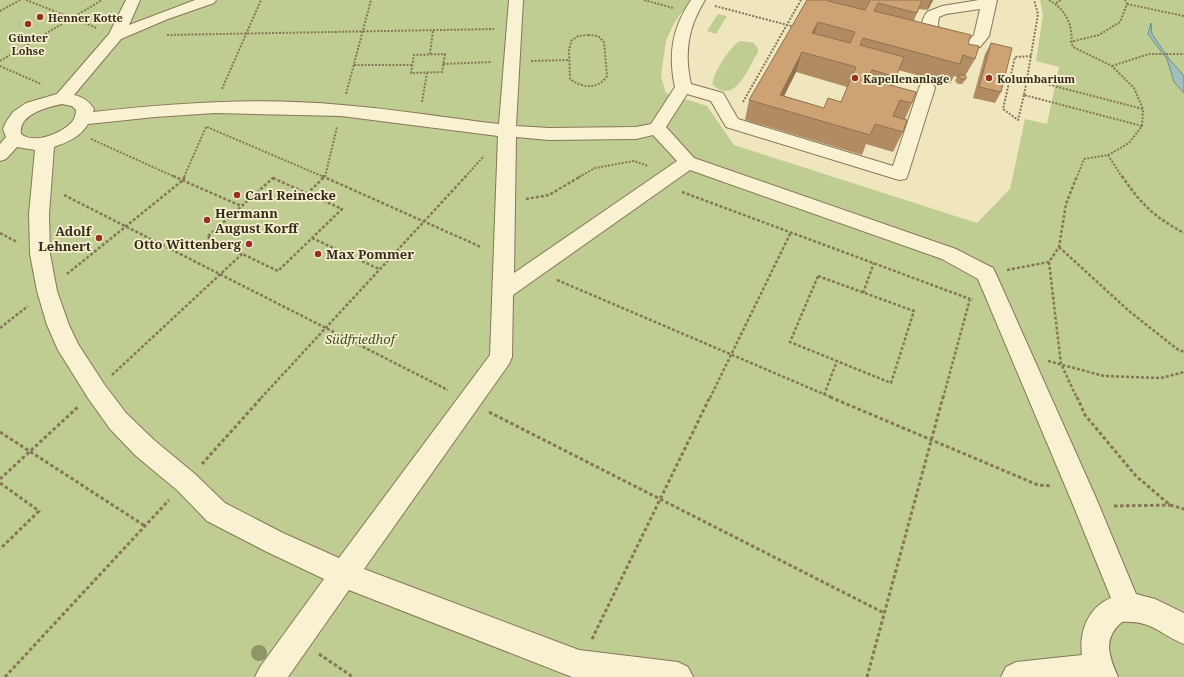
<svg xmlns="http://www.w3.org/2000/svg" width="1184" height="677" font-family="'Noto Serif',serif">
  <rect width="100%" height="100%" fill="#efe6be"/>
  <path fill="#bfcd92" d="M0,0H691L674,23L666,41L661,76L666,93L707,106L734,145L977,223L1010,189L1025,119L1047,124L1059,67L1036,61L1043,15L1040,0H1184V677H0Z
    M718,14L727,16L716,34L707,31Z
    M740,41L754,43L758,49V52C749,67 735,106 713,85C710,77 732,44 740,41Z"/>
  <path fill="#a2c0bb" stroke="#698e89" d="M1151,23L1152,34L1169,59L1184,76V93L1174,82L1167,59L1148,34Z"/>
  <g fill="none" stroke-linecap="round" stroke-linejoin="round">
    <g stroke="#877657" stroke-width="2">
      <path id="minor" d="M126,0H140L129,25L195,0H216L214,3L168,19L121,39L74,95C83,97 89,101 94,109L93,112C175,103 259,97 342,105C394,109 447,118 499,124L509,0H523L516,126L549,128L636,127L651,124L675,87C668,55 672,28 691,0H705C688,27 684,53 691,84L723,93L738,119L893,166L919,88L921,84L927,83L933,84L935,88L908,174L906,179L899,180L726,127L711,101L687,94L666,127L694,158L956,249L993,268L996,274L1096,498L1136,594L1155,599L1184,613V644C1159,634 1152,620 1122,622C1102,639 1109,656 1118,677H1001L1006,667L1016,662L1082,655C1079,632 1088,607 1111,598L1074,507L978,279L942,259L690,170L513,295L512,357L509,364L364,569L579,650L678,662L688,667L693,677H572L349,590L288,677H255L260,667L324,579L265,551L207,521L177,490L136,456L110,429L88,398L58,350L47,325L37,291L30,254L29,214L35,150L17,147L6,159L0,161V144L6,137L3,129L6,122L13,112L26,103L57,94L109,34ZM62,104L72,106L76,110C76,114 75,118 72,122C62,133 34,145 21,134C18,114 48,107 62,104ZM215,113L341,116L498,136L490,355L339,558L283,533L225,503L195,474L154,440L126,413L104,384L78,344L69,325L57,291L50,254L49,214L54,147C68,142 80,137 88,124L155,117ZM653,135L677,161L514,273L516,137L549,140L636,139Z
        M979,0H997L989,36L980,47C960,52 905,43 927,12L942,6ZM980,9L974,35L970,39L952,38L939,30L938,24L939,17L946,14Z"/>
    </g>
    <path stroke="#877657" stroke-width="2" stroke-dasharray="2 1.5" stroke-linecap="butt" d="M26,0L97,28
      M644,0L673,8
      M1049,0C1061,7 1069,17 1071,31C1072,37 1071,42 1073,47L1112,66L1134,88L1143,109L1142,126L1129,143L1108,155L1084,159L1077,177
      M1056,3L1061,0
      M1127,4L1184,16
      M715,6L795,27
      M0,11L20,0
      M167,35L494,29
      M588,35L598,36L604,42L607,76C598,90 582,88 570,79L569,50L571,41L578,36Z
      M1070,42L1099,35L1120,22L1127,4L1125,0
      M430,54L433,31
      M445,54L442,72L411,73L414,55Z
      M0,61L102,0
      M531,61L570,60
      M443,64L492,62
      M354,65H412
      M0,66L41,84
      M1112,66L1149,54H1184
      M1027,79L1038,14L1034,0
      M222,89L261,0
      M346,94L371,0
      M1024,95L1018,120L1003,109L1015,57L1032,56
      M422,102L427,73
      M743,102L801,0
      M1142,126L1024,95L1027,79L1143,109
      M207,127L324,177
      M91,139L175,177
      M1108,155L1122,177
      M184,177L206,127
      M325,177L337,127
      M465,177L484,156
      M579,177L595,168L634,161L648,166"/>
    <path stroke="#877657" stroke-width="2.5" stroke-dasharray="3 2" stroke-linecap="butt" d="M173,176L241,206
      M322,176L481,247
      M1122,176C1140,203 1154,217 1184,233
      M273,178L342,209L278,271L207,237Z
      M682,192L970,299
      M307,194L325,176
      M64,195L448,390
      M526,199L549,195L581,176
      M0,233L17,242
      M312,238L379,269
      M1059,247L1129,311L1177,349L1184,352
      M1049,262L1061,364L1077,398
      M1007,270L1049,262L1059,247L1066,204L1077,176
      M67,274L183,180L185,176
      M818,276L914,311L891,383L790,342Z
      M557,280L833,398
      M863,293L874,263
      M0,328L28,306
      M1048,361L1104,376L1161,378L1184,372
      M112,375L242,254
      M824,395L837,361
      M261,398L466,176
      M710,398L791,232
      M943,398L970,299H973"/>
    <path stroke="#877657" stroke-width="3" stroke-dasharray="3.5 2.5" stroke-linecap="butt" d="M830,397L1038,485L1052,486
      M1077,397L1085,415L1136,476L1170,505L1184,509
      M489,412L884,613
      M0,432L145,526
      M202,464L262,397
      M0,479L79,406
      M0,483L39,511L0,549
      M1114,506L1170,505
      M592,639L710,397
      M319,654L353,677
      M5,677L169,500
      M867,677L943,397"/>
    <use href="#minor" fill="#f9f2d2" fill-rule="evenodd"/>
  </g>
  <circle fill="#8f9568" cx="259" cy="653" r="8"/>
  <path fill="#b18c63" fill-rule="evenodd" d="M807,0H933L929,8L927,10L919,9L914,20L968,44L975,59L965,76L966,79L962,84H958L955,81L957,77L954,76L950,84L898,70L892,86L912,103L905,119L903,132L893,152L866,144L862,155L745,120L749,100ZM796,72L847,87L841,102L824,108L784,96Z
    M991,43L1001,92L995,103L973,98L985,54Z"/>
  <path fill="#907250" d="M931,0H933L929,8L927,10Z
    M818,22L812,42V33Z
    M802,52L796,72L778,108L780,95Z"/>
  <path fill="#cea373" stroke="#907250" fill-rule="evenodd" d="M807,0H829L828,1L865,10L870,0H922L917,13L878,3L874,11L971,35L968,44L979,46L975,59L963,55L960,64L863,38L860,45L904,57L896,77L872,70L868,79L916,92L912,103L900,100L893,116L907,120L903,132L875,124L870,135L749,100ZM818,22L855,32L850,43L812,33ZM802,52L856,67L841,102L828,98L824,108L780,95Z
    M991,43L1012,48L1001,92L979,87Z
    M958,75H964L966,76V79H961Z"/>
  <g fill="#983125" stroke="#f6efce" stroke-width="1.5">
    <circle cx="40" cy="17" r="4"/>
    <circle cx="28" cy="24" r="4"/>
    <circle cx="855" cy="78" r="4"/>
    <circle cx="989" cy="78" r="4"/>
    <circle cx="237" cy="195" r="4"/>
    <circle cx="207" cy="220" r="4"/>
    <circle cx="99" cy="238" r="4"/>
    <circle cx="249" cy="244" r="4"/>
    <circle cx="318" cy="254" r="4"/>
  </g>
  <g text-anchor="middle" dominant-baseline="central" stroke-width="3.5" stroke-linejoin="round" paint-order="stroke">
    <g font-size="11" font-weight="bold" fill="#362c1c" stroke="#f6efce" text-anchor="start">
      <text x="48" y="17">Henner Kotte</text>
      <text x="28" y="37" text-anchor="middle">Günter<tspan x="28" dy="13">Lohse</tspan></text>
      <text x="863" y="78">Kapellenanlage</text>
      <text x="997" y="78">Kolumbarium</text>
    </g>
    <g font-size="13" font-weight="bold" fill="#362c1c" stroke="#f6efce" text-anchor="start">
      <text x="245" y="195">Carl Reinecke</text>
      <text x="215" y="213">Hermann<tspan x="215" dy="15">August Korff</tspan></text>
      <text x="91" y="231" text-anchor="end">Adolf<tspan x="91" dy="15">Lehnert</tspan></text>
      <text x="241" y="244" text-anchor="end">Otto Wittenberg</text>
      <text x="326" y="254">Max Pommer</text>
    </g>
    <g font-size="13" font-style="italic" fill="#415322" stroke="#f6efce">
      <text x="360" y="339">Südfriedhof</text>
    </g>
  </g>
</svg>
